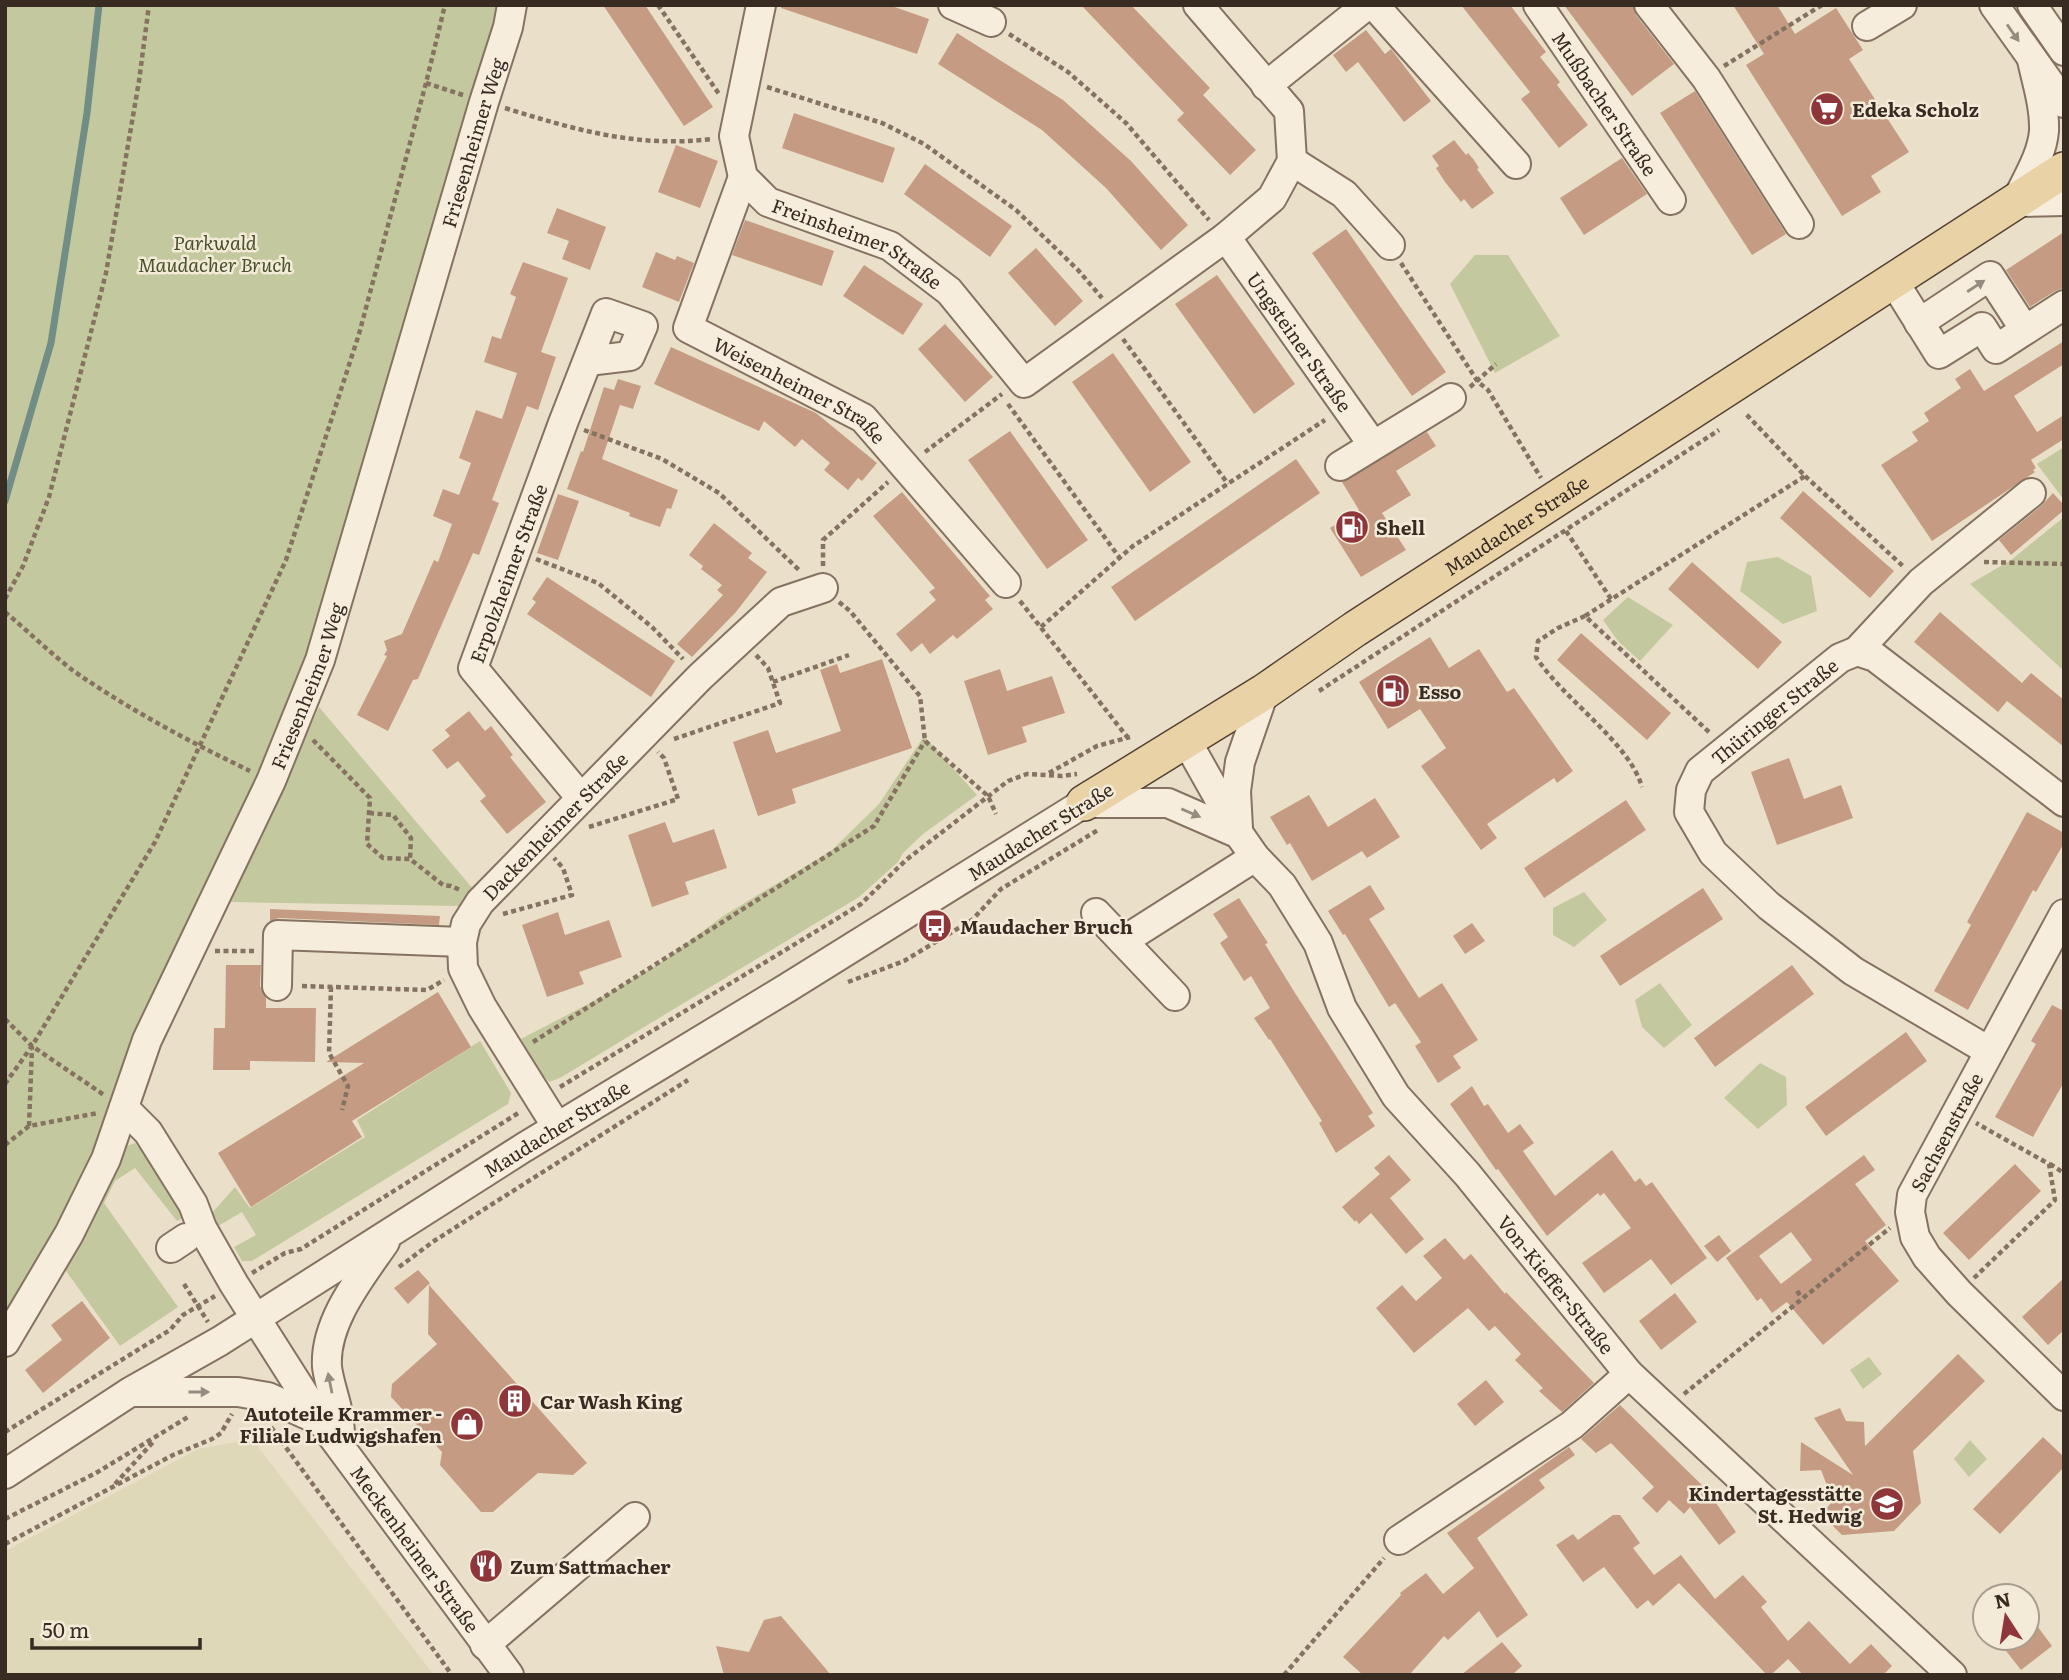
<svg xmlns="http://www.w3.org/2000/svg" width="2069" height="1680" font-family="Literata,serif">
  <rect width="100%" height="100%" fill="#eae0c9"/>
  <path fill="#dfd8b8" d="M252,1439L434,1675H5V1551L198,1449Z"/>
  <path fill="#c4c89e" d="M5,5H505L312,660L141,1038L69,1212L5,1324Z
    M1475,255H1508L1560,336L1495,373L1450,284Z
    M2064,447V500L2037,464Z
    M2064,517V671L1970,584L2011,560Z
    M1778,557L1811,576L1817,611L1783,624L1740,591L1747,562Z
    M1628,597L1673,625L1640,661L1618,641L1603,620Z
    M319,707L474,890L459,906L231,902Z
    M924,736L977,795L923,834L903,853L898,862L859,897L560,1078L549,1082L542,1074L521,1039L611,992L663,961L723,916L831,851L879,804Z
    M1584,892L1607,920L1574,947L1553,935V908Z
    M1660,983L1692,1025L1664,1048L1642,1027L1635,1000Z
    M480,1041L511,1093L508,1104L252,1261H242L234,1247L256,1235L242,1212L218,1226L211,1214L235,1187L250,1208L365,1137L357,1120Z
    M1760,1063L1786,1077L1787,1105L1758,1129L1724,1098Z
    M135,1143L145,1154L187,1216L177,1221L135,1168L115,1181L104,1203L178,1307L120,1346L61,1264L121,1148Z
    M1869,1357L1882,1374L1863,1389L1850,1370Z
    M1970,1440L1987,1459L1969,1477L1954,1459Z"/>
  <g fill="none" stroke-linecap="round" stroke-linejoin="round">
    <path stroke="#718d85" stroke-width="7" d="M5,501L51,343L87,113L99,5"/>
  </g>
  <path fill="#c59c83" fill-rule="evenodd" d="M603,5H645L713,107L684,126Z
    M782,5H889L929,19L917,54L781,8Z
    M1081,5H1131L1210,88L1203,95L1256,150L1230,175L1177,120L1184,113Z
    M1461,5H1510L1546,52L1540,57L1560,82L1557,85L1588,125L1559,148L1521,99L1530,92Z
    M1564,5H1633L1636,15L1674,64L1632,96Z
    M1733,5H1777L1795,34L1836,8L1863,50L1849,59L1909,152L1871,176L1881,192L1842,216L1746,65L1764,54Z
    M1366,30L1385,54L1391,49L1431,101L1404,122L1358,62L1346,72L1333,55Z
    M957,33L1063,100L1131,161L1188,225L1161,250L1106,188L1042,130L938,64Z
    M1695,91L1786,234L1752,255L1660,113Z
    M794,113L895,148L883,183L782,148Z
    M1454,140L1466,155L1468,153L1474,160L1479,168L1477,169L1494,193L1472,209L1464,199L1461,202L1445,182L1436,168L1439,166L1432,156Z
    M676,145L718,161L700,208L658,192Z
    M1622,158L1647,194L1584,235L1560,198Z
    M925,164L1012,226L990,257L904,194Z
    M557,208L606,227L590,270L562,259L569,241L547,233Z
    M745,220L834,251L822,286L732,255Z
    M1346,229L1446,372L1412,396L1312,253Z
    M2064,232V288L2055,291L2030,307L2006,270Z
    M1036,248L1083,301L1055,326L1008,273Z
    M656,252L675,260L677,256L694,263L679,302L642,287Z
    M523,262L568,278L541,352L556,357L538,410L527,406L492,500L499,503L479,555L473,553L418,679L413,680L388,731L357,715L387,656L384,655L387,650L384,641L402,634L434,560L438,562L452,524L433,516L443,489L459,495L471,463L459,458L476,410L502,419L517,373L484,362L492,336L501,339L516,297L510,294Z
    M864,265L923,304L903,335L843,296Z
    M1217,275L1295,384L1254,414L1175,304Z
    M945,324L993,377L965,402L918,349Z
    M2064,341V364L2014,396L2037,432L2064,415V439L2031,460L2036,468L2033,470L2035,472L1932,541L1881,465L1918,441L1912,432L1929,421L1924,413L1961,388L1955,379L1970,369L1984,391Z
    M671,347L816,413L877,463L862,481L858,478L848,490L824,470L830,463L802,439L795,447L764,421L759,431L654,384Z
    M1113,353L1191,462L1150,492L1072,382Z
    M618,379L641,386L633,409L620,405L602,459L678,490L671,509L667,508L660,527L629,516L630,513L567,489L581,451L583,452L604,387L614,390Z
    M1010,431L1088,540L1047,569L968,460Z
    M1427,432L1436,446L1396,471L1411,495L1382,513L1406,550L1361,577L1330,528L1359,510L1342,482Z
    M1296,459L1320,493L1135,621L1111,587Z
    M1803,491L1894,571L1870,598L1780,518Z
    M902,492L990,596L985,600L993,609L957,639L953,635L930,654L922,643L911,652L896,634L936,600L929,592L935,588L873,516Z
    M2053,493L2064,505V510L2011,555L1999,540L2041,506Z
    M558,494L579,501L558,560L537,553Z
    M714,523L752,553L748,558L767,572L736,612L692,657L677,644L723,595L717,590L722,585L701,569L703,566L689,555Z
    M1692,562L1782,642L1758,669L1668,589Z
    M547,577L675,661L651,697L527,614L536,602L532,599Z
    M1940,612L2022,683L2031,673L2064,700V747L2007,701L1998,712L1914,642Z
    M1581,633L1671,713L1647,740L1557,660Z
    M1430,637L1449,668L1479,649L1507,692L1514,688L1573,771L1557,783L1554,778L1487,824L1497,838L1481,850L1421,766L1446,748L1420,709L1388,729L1359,682Z
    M882,659L912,748L792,789L796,803L758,816L733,742L768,730L776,753L841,731L820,670L837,664L840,673Z
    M1000,669L1007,691L1052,676L1065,713L1022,727L1027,742L988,755L964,681Z
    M469,711L485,731L491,726L513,755L510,757L546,802L507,834L480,801L486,796L458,761L447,769L432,750L450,736L445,730Z
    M1789,758L1804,799L1841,785L1853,818L1777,845L1751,772Z
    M1309,795L1328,827L1375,798L1400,837L1367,858L1362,851L1312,881L1290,843L1287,845L1270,817Z
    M1626,800L1646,830L1544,898L1524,868Z
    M2027,812L2064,833V843L2036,892L2033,890L1968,1010L1934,991L1971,925L1967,922Z
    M665,822L673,843L714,829L727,868L685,882L689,894L652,907L628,835Z
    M1370,885L1385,909L1369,919L1419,998L1442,983L1478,1040L1453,1056L1461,1068L1438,1083L1415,1046L1421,1042L1395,1003L1389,1007L1345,934L1343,935L1328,911Z
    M1703,888L1723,919L1620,986L1600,956Z
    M1239,898L1268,943L1265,944L1295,993L1373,1113L1368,1116L1375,1126L1336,1153L1319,1123L1322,1121L1270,1039L1269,1040L1254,1018L1270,1008L1251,976L1244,981L1220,943L1228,937L1213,914Z
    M270,909L440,916L439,925L279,918L270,921Z
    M558,912L565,935L609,920L622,957L579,972L584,984L547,997L522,925Z
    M1472,923L1485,941L1465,954L1453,936Z
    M226,965H261L260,986L266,998V1008H316L315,1062L250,1061V1070H213L214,1028H225Z
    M1792,965L1814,994L1715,1067L1694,1038Z
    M438,992L471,1047L352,1121L362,1137L251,1207L218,1153L364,1063L326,1062Z
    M2052,1005L2064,1011V1082L2033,1137L1995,1117L2036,1044L2031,1041Z
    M1906,1032L1927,1061L1826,1136L1805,1107Z
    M1472,1086L1484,1106L1488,1104L1508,1133L1520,1124L1534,1143L1523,1151L1555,1196L1612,1150L1635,1182L1640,1178L1646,1186L1652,1182L1707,1258L1671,1285L1651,1259L1604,1293L1582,1263L1631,1228L1604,1193L1600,1196L1598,1193L1547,1236L1498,1169L1496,1170L1450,1104Z
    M1389,1155L1411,1180L1390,1198L1424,1239L1406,1254L1371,1213L1359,1224L1356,1220L1355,1222L1342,1207L1380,1174L1374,1168Z
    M1864,1155L1875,1170L1855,1184L1886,1225L1865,1241L1899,1281L1823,1345L1787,1302L1772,1313L1761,1298L1757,1301L1726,1258ZM1791,1232L1812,1260L1781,1284L1759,1256Z
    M2015,1164L2041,1191L1969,1260L1943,1233Z
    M1719,1235L1731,1251L1717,1262L1704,1246Z
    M1445,1238L1464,1260L1471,1254L1505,1294L1506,1292L1594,1383L1562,1412L1539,1391L1543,1388L1515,1360L1521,1354L1495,1326L1489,1331L1468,1308L1414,1353L1376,1308L1402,1285L1416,1301L1442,1278L1423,1256Z
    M418,1270L430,1283L408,1304L394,1288Z
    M2064,1278V1330L2048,1345L2022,1317Z
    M429,1285L587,1463L573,1475L538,1473L493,1512H481L440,1465L442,1452L391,1397L392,1384L437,1344L428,1334Z
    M1675,1293L1697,1322L1661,1350L1639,1321Z
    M82,1301L110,1338L43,1393L25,1370L62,1340L51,1325Z
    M1958,1354L1985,1381L1913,1451L1921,1503L1894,1531L1842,1535L1821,1514L1833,1501L1821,1470L1800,1471L1801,1442L1853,1475L1814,1418L1840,1408L1846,1421L1864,1422L1865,1446Z
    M1486,1380L1504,1402L1475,1426L1457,1404Z
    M1620,1405L1707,1490L1736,1532L1719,1545L1690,1507L1684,1514L1669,1500L1657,1513L1642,1498L1654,1487L1611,1443L1596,1453L1581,1439Z
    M2043,1437L2064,1457V1467L2000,1534L1973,1509Z
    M1569,1447L1575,1455L1539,1480L1545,1488L1477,1538L1528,1615L1497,1638L1479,1611L1448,1640L1444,1636L1409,1675H1363L1343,1657L1401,1595L1400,1593L1426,1573L1443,1594L1474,1568L1447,1533Z
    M1613,1515H1620L1640,1543L1633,1548L1654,1575L1681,1555L1715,1599L1743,1575L1767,1602L1761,1607L1788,1641L1809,1621L1850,1664L1871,1644L1892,1666L1883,1675H1803L1788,1659L1771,1675H1767L1679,1583L1653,1606L1648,1600L1637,1609L1604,1567L1583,1582L1556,1545L1573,1534L1578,1540Z
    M484,1549L503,1571L488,1583L470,1561Z
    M781,1616L831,1675H724L716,1646L749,1652L764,1620Z
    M2038,1627L2052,1646L2021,1670L1996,1638H2027V1635Z
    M1502,1642L1522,1666L1512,1675H1461Z"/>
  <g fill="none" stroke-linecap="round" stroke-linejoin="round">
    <g stroke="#857260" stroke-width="32">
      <g id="minor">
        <path id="s1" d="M761,5L734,136L743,177L768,202L890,246L949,291L1024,383L1226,237L1272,198L1292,161"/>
        <path d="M953,5L991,22"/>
        <path d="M1198,5L1289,111L1292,161"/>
        <path d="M1374,5L1516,164"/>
        <path id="s2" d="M1538,5L1671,200"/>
        <path d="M1649,5L1706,78L1799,224"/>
        <path d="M1994,5L2064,103"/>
        <path d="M2032,5L2064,51"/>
        <path d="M1867,26L1902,5"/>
        <path d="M2032,60C2037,83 2045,108 2044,131C2042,156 2026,180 2016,202L2064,201"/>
        <path d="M1266,86L1367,5"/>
        <path d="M1292,161L1344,194L1390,245"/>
        <path id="s3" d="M743,177L688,328L863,418L1006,583"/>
        <path id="s4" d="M1226,237L1373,445"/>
        <path d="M1894,282L1939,354L1982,327L1996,349L2064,305"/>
        <path d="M1919,323L1990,276L2025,330"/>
        <path d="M1340,466L1451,398"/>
        <path d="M1857,651L1921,582L2031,493"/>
        <path id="s5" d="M1186,740L1239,834L1255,857L1282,885L1318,943L1342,1008L1396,1096L1467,1174L1629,1374L1952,1675"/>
        <path id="s6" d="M581,798L473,668L563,423L606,313L643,326L630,356L588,361"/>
        <path d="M1238,828L1236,791L1240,762L1264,692"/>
        <path d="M1096,913L1175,996"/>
        <path d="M2064,914L1912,1195L1910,1212L1915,1237L1927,1257L1959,1293L2064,1396"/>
        <path d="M1123,941L1255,857"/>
        <path d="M277,986L278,935L462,942"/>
        <path id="s7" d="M1989,1051L1853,971L1769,906L1713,853L1689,812L1691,790L1700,771L1840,658L1857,651L1875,657L2064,802"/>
        <path id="s8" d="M124,1108L148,1132L193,1204L202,1228L234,1284L321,1421L509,1675"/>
        <path id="s9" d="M557,1127L482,1007L463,968L462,942L466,924L480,902L700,677L742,638L781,602L823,588"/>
        <path d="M171,1248L186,1238"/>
        <path id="s10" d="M5,1342L69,1234L106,1159L147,1040L271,781L320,660L484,102L508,27L512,5"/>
        <path d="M133,1392H238L268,1397L321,1421"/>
        <path d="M341,1447C340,1435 340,1422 337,1409C334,1395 329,1382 327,1367C324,1322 361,1277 385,1242"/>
        <path id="s11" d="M5,1474L130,1392L220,1341L523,1148L787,988L1084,803H1168L1239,834"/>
        <path d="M1399,1540L1572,1425L1629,1374"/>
        <path d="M485,1645L635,1517"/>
      </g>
    </g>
    <g stroke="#544133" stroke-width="38">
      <g id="major">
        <path id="s12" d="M1084,803L1264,692L1355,629L2064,170"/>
      </g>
    </g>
    <path stroke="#857260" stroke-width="4.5" stroke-dasharray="5 3.5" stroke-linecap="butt" d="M658,5L719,94
      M1009,34L1068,72L1126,123L1209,220
      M1724,66L1822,5
      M426,83L463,95
      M767,87L882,123L924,144L1016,210L1078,270L1102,298
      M505,108C576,130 637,148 712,139
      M1401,263L1478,382L1488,390L1541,478
      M1123,339L1228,484
      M1470,387L1496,364
      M1008,404L1119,557
      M584,430L662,459L719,493L799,570
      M925,452L1002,394
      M1805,476L1905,568
      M1566,531L1611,599
      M536,559L598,583L652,627L683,659
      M1984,562L2064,564
      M823,566V540L888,482
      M5,599L23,566L49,497L106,273L139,81L149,5
      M1020,601L1128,738
      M839,602L850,611L920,696L925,741L988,796L996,814
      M5,612C28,631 51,654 75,672C130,710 190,742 250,771
      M1585,616L1558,628L1538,641L1536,657C1564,700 1629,742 1642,787
      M1041,627L1133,546L1325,420
      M773,682L849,655
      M1319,691L1719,430
      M1709,732L1585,616L1805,476L1745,413
      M674,739L780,703L768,668L756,655
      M313,740L370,798L367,844L383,858L410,859L443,885L451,886L460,890
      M1049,773L1097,746L1130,737
      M369,813L393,815L411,838L410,859
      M589,827L678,799L664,758L658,752
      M503,914L572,895L563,868L554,858
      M215,951H255
      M848,982L904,961L972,920L1001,889L1098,830
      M302,986L427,990L444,980
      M331,987L329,1053L348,1086L342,1110
      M5,1019L32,1046L104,1095
      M533,1042L874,826L925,741
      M5,1084L32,1046L155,842L286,560L359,334L426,83L445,5
      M560,1087L861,904L906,860L1008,781L1027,774L1062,776L1077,774
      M29,1126L32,1047
      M5,1145L29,1126L98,1113
      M2050,1164L2064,1173
      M399,1267L434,1241L688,1080
      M252,1273L285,1253L301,1249L520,1112
      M1974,1278L2055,1200L2049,1164L1976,1123
      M184,1284L208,1322
      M1797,1291L1802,1298
      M1684,1394L1890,1228
      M271,1427L452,1675
      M5,1432L170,1330L183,1315L215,1296
      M115,1484L154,1441
      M5,1519L96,1473L188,1417
      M5,1544L173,1455L212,1439L221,1433L232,1414
      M1284,1675L1384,1558"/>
    <use href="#minor" stroke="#f6eddc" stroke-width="28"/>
    <use href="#major" stroke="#e9d2a6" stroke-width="35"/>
  </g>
  <defs><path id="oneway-solid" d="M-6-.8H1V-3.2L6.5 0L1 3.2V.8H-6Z" transform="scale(1.75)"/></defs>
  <g fill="#968c7f">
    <use href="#oneway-solid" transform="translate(2013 33) rotate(55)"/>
    <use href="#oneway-solid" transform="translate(1976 286) rotate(-33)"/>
    <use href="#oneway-solid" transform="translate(1191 813) rotate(23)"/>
    <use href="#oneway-solid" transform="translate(330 1383) rotate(-101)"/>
    <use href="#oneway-solid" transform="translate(199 1392)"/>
  </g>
  <defs>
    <g id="supermarket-disc" transform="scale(1.75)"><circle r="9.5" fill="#8e3639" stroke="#f3ead8"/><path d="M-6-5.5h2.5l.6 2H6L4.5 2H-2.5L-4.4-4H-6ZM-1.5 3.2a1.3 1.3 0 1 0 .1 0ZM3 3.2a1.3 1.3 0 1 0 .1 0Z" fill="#fff"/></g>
    <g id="fuel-disc" transform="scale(1.75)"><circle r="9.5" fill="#8e3639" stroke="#f3ead8"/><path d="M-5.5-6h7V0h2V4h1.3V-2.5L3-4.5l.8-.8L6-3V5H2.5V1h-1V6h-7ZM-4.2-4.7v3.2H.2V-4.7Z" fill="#fff"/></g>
    <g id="bus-disc" transform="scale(1.75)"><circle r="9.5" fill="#8e3639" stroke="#f3ead8"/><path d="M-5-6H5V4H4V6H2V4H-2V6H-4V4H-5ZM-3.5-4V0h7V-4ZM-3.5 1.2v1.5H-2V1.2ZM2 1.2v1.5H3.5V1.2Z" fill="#fff"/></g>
    <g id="building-disc" transform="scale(1.75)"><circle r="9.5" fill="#8e3639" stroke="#f3ead8"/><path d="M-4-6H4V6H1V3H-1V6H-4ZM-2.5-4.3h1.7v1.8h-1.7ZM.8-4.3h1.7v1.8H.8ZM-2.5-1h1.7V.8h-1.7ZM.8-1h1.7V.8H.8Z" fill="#fff"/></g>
    <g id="shop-disc" transform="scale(1.75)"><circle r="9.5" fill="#8e3639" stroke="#f3ead8"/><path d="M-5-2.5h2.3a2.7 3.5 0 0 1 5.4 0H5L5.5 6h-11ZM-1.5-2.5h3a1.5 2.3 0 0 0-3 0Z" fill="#fff"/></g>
    <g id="school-disc" transform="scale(1.75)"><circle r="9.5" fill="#8e3639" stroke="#f3ead8"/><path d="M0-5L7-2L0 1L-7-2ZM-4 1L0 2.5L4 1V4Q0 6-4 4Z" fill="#fff"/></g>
    <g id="restaurant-disc" transform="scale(1.75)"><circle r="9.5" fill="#8e3639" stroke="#f3ead8"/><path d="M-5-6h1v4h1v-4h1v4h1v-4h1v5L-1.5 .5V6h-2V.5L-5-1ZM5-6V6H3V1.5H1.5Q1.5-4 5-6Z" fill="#fff"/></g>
  </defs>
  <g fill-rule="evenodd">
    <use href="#supermarket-disc" x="1827" y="109"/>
    <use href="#fuel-disc" x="1352" y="527"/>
    <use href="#fuel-disc" x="1393" y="691"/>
    <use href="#bus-disc" x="935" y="926"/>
    <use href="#building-disc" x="515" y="1401"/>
    <use href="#shop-disc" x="467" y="1424"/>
    <use href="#school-disc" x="1887" y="1504"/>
    <use href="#restaurant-disc" x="486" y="1566"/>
  </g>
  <g text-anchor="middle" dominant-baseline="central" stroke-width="5" stroke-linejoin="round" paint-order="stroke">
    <g font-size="19" fill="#372b22" stroke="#f3ead8">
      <text stroke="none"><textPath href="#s2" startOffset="119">Mußbacher Straße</textPath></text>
      <text stroke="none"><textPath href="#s10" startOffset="1292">Friesenheimer Weg</textPath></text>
      <text stroke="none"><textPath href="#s1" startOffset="310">Freinsheimer Straße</textPath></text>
      <text stroke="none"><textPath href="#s4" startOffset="128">Ungsteiner Straße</textPath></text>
      <text stroke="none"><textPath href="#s3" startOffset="289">Weisenheimer Straße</textPath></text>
      <text stroke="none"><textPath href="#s12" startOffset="514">Maudacher Straße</textPath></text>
      <text stroke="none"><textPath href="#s6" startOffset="270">Erpolzheimer Straße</textPath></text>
      <text stroke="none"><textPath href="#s10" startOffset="724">Friesenheimer Weg</textPath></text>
      <text stroke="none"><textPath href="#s7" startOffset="527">Thüringer Straße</textPath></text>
      <text stroke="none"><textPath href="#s9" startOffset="362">Dackenheimer Straße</textPath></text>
      <text transform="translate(1040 831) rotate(-32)">Maudacher Straße</text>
      <text stroke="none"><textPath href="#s11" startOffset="651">Maudacher Straße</textPath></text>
      <text transform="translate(1946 1132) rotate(-62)">Sachsenstraße</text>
      <text stroke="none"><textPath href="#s5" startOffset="663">Von-Kieffer-Straße</textPath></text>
      <text stroke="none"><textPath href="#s8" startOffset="530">Meckenheimer Straße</textPath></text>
    </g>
    <g font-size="19" font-weight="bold" fill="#372b22" stroke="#f3ead8" text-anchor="start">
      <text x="1852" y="109">Edeka Scholz</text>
      <text x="1376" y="527">Shell</text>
      <text x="1418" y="691">Esso</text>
      <text x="960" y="926">Maudacher Bruch</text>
      <text x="540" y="1401">Car Wash King</text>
      <text x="442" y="1413" text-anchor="end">Autoteile Krammer -<tspan x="442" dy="22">Filiale Ludwigshafen</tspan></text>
      <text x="1862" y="1493" text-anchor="end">Kindertagesstätte<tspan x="1862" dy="22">St. Hedwig</tspan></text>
      <text x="510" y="1566">Zum Sattmacher</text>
    </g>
    <g font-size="19" font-style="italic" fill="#49522a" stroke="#f3ead8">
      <text x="215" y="242">Parkwald<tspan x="215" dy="22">Maudacher Bruch</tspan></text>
    </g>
  </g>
  <rect width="2069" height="1680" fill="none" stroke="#372b22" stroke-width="14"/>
  <g transform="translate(2006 1617) rotate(348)"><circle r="33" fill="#f3ead8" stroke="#a89e8f" stroke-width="2"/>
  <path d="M0-5L12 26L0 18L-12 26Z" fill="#8e3639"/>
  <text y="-10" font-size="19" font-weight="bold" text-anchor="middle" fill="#372b22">N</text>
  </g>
  <path d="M32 1638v10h168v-10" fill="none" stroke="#372b22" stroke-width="3.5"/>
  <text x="42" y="1638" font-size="21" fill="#372b22" stroke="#f3ead8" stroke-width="5" paint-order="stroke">50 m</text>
</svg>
